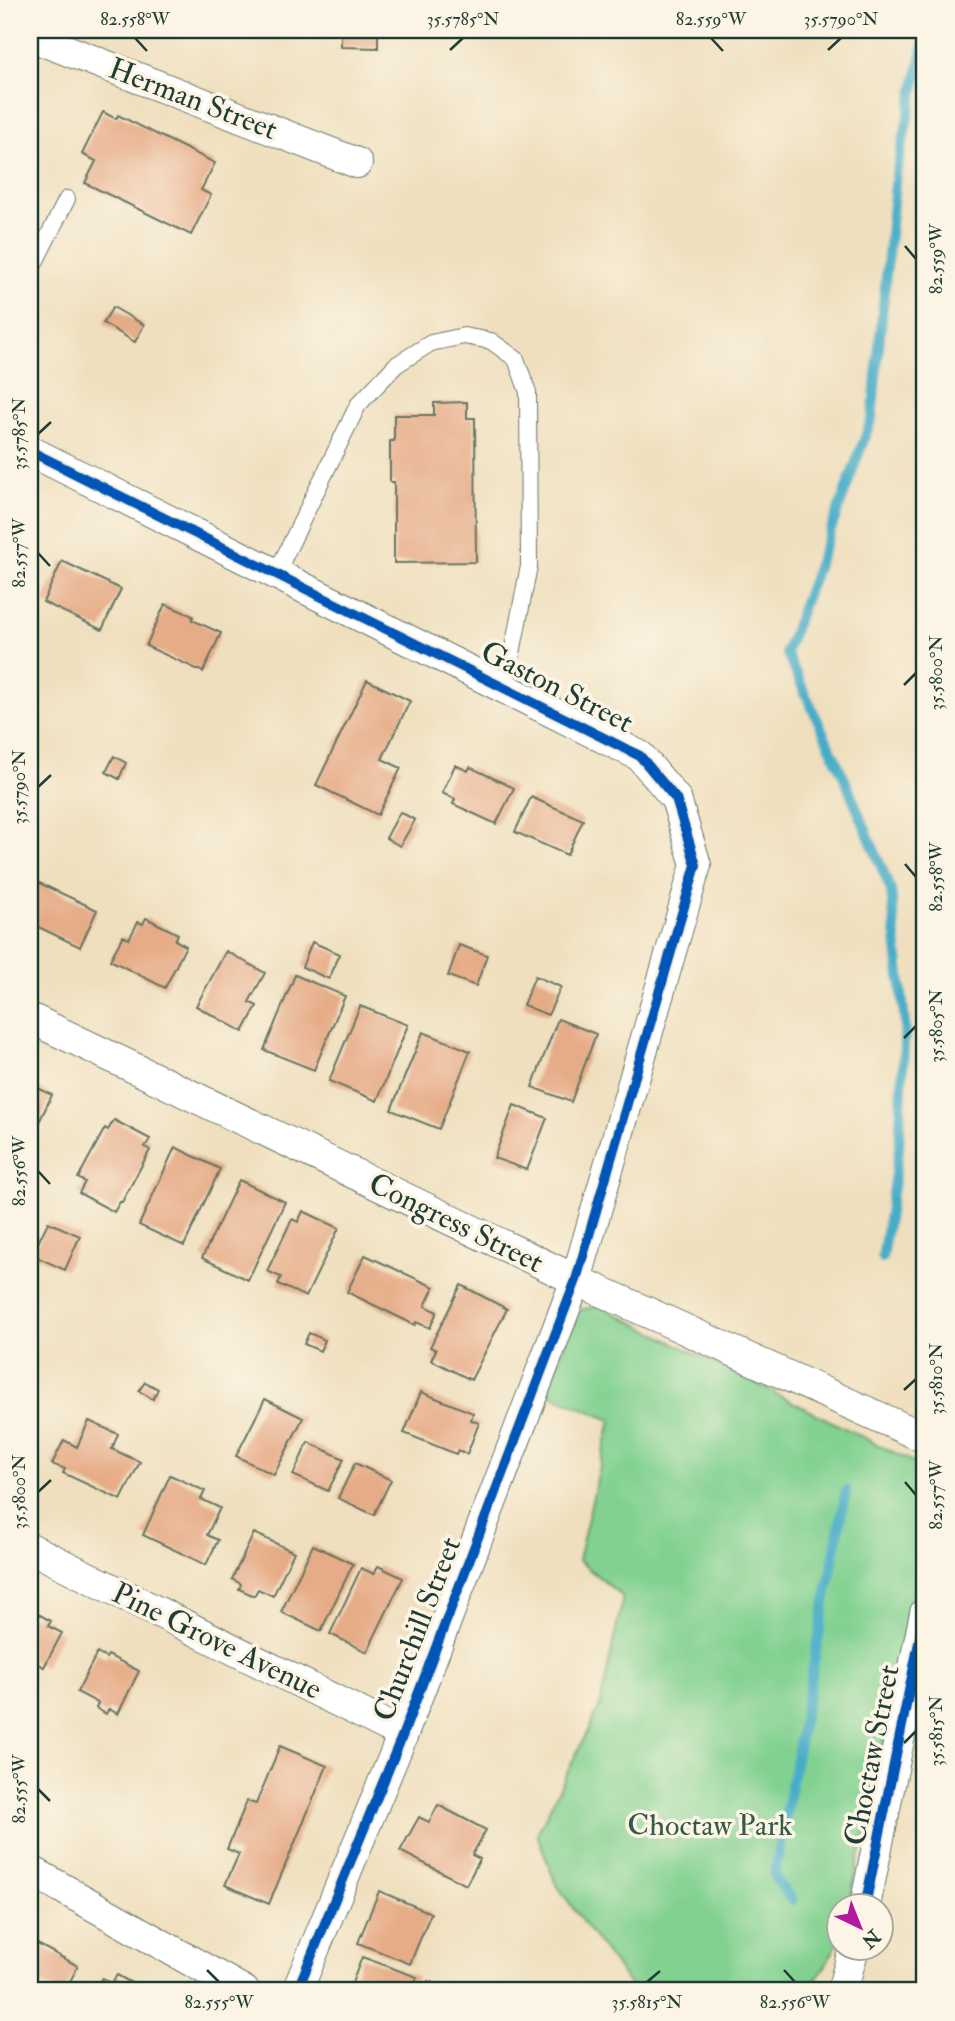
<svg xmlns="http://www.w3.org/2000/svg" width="955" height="2021" font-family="'IM FELL Double Pica',serif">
  <rect width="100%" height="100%" fill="#fcf5e5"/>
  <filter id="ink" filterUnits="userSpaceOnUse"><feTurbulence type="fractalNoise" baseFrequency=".0143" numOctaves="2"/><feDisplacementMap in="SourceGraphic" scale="14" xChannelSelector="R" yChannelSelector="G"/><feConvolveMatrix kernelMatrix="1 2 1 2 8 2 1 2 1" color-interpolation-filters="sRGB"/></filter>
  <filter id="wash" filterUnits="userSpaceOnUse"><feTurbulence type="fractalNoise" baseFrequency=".00686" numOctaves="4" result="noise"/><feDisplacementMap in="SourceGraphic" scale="28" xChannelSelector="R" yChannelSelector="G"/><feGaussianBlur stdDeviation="1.57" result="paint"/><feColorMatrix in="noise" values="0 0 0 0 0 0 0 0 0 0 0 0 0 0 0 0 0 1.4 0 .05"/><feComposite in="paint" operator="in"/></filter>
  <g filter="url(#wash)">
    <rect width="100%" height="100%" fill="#efdfbe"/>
    <path fill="#82d191" stroke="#508762" stroke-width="2" d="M600,1306L925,1468V1529L890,1714L849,1905L839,1906V1940L826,1965L807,1991H635L586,1927L555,1882L537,1834L600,1706L623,1597L578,1560L611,1420L546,1393L578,1310Z"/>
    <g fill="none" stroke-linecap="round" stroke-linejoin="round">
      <path stroke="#47adc7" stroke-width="10" d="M882,1258L899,1149L905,1024L891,890L843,775L786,652L872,418L896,174L925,39
        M792,1900L774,1877L846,1490"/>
    </g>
    <g id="blocks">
      <path fill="#e6ac87" d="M341,30H378V48L341,47Z
        M103,112L116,119L118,115L215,163L201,190L211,195L191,235L85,183L96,161L82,154Z
        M113,307L144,325L135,342L103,323Z
        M467,402V418H475L476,562L394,563V482H390V441H394V415H434V403Z
        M62,561L121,589L102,630L43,602Z
        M165,604L193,616L192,620L221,633L203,672L146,646Z
        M367,680L410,701L382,759L401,768L378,815L316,785Z
        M114,756L126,763L119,779L106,772Z
        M455,765L468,771L470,767L514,788L496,824L453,804L455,799L442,793Z
        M531,797L583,820L567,855L515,832Z
        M400,812L415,820L400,846L386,838Z
        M33,880L97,910L80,947L30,923V887Z
        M146,918L178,934L175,940L186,946L165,988L110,960L123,936L129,939L138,922L143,924Z
        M312,942L340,954L329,979L302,967Z
        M459,945L487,955L476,986L448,976Z
        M226,951L265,973L249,1002L257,1006L243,1032L196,1006Z
        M295,975L345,996L314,1070L264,1050Z
        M535,976L561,987L548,1015L523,1005Z
        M360,1006L408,1025L377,1101L329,1081Z
        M558,1019L596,1034L571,1102L532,1087Z
        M423,1032L470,1051L439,1129L391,1110Z
        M30,1084L52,1095L30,1141Z
        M514,1105L547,1118L527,1170L494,1158Z
        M114,1120L150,1139L145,1147L150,1150L122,1202H120L114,1212L79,1193L85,1182L78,1178L105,1128L108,1130Z
        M175,1147L220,1169L184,1246L139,1225Z
        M239,1180L285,1202L248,1280L202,1258Z
        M303,1211L339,1228L306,1297L278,1284L281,1277L267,1271L292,1219L298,1222Z
        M48,1222L80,1236L65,1270L32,1255Z
        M365,1255L434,1287L425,1306L437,1312L430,1328L416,1322L415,1325L347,1292Z
        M461,1285L507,1309L471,1380L431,1360L436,1350L430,1347Z
        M309,1333L325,1340L320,1351L304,1344Z
        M145,1382L158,1389L153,1399L139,1391Z
        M421,1392L473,1413L471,1420L479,1423L467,1454L458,1450L456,1454L404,1433Z
        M265,1399L303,1418L274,1475L236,1456Z
        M89,1421L118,1434L112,1449L140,1462L121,1500L63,1473L65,1469L52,1464L64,1440L77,1447Z
        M308,1442L344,1459L328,1491L293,1475Z
        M355,1463L391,1480L374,1515L338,1498Z
        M170,1475L205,1491L201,1499L220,1508L207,1535L218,1540L206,1565L143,1535Z
        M254,1533L294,1552L273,1596L258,1589L254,1596L239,1589L241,1584L232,1579Z
        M313,1545L353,1564L321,1631L281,1612Z
        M378,1566L403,1578L367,1652L330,1634L361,1568L374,1574Z
        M38,1614L51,1621L48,1626L62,1633L44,1667L30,1659V1615L35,1618Z
        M97,1653L106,1658L108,1655L139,1671L118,1714L109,1709L106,1714L96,1708L98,1703L77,1692Z
        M280,1746L327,1766L269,1904L225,1885L239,1854L227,1849L247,1801L256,1804Z
        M438,1805L486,1830L472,1855L480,1859L466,1885L400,1851L419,1817L429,1822Z
        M379,1891L431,1913L410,1964L358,1943Z
        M30,1940L78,1966L65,1991H56L41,1983L37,1991L30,1990Z
        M362,1957L417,1977L411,1991H349Z
        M117,1975L146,1991H94L102,1978L111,1984Z
        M428,1981L454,1991H424Z"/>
    </g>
  </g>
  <g filter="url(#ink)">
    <use href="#blocks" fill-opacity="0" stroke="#687664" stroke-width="2"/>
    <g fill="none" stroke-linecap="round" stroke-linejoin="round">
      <g stroke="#687664" stroke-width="18">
        <path id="lane" d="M30,272L67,199
          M276,574L358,405L396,365L431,343L464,336L491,341L516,359L528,392L529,566L505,689"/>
      </g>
      <g stroke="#687664" stroke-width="32">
        <path id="street" d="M30,36L357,163
          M30,451L640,756L676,799L696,865L576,1280L403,1734L297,1991
          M30,1018L576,1280L925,1438
          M30,1548L403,1734
          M30,1870L244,1991
          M865,1906L925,1613
          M842,1991L854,1948"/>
      </g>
      <use href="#lane" stroke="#fff" stroke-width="16"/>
      <use href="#street" stroke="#fff" stroke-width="30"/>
      <g stroke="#fcf5e5" stroke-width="15">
        <path id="cycleway" d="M30,451L640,756L676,799L696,865L576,1280L403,1734L297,1991
          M865,1906L925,1613"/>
      </g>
      <use href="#cycleway" stroke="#0057b8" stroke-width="10"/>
    </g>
  </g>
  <path fill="none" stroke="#1f3d34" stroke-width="2.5" d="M135,38L147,51M711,38L723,51M450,50L463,38M828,50L841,38M905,246L916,259M38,434L51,422M38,553L50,566M904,685L916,673M38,787L51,775M905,864L916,877M904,1038L916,1026M38,1171L50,1184M904,1390L916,1379M905,1482L916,1495M38,1492L51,1480M904,1743L916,1731M38,1789L50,1801M207,1970L219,1982M784,1970L795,1982M647,1982L660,1971"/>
  <g text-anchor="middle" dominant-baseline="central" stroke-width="7" stroke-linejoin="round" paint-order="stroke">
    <g font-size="30" fill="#1f3d34" stroke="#fcf5e5">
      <text transform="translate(193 99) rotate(21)">Herman Street</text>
      <text transform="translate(557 687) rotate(27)">Gaston Street</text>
      <text transform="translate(456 1223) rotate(26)">Congress Street</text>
      <text transform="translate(417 1629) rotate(-69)">Churchill Street</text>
      <text transform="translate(217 1641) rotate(26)">Pine Grove Avenue</text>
      <text transform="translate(872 1755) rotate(-79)">Choctaw Street</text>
    </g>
    <g font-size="30" fill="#335b47" stroke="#fcf5e5">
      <text x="710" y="1825">Choctaw Park</text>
    </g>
  </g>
  <rect width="955" height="2021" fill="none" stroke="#fcf5e5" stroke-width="77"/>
  <g transform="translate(860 1927) rotate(137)"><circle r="33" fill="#fcf5e5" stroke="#a4ab9e" stroke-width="2"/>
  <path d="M0-5L12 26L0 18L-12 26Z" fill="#b5179e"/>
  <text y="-10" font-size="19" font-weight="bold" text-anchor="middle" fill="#1f3d34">N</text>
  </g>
  <rect x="38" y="38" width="878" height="1944" fill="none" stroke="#1f3d34" stroke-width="2.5"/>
  <g font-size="18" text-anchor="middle" fill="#1f3d34">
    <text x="135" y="25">82.558°W</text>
    <text x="463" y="25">35.5785°N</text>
    <text x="711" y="25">82.559°W</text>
    <text x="841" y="25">35.5790°N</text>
    <text transform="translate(936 259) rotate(-90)" y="6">82.559°W</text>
    <text transform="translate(19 434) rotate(-90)" y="6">35.5785°N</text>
    <text transform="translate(19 553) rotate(-90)" y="6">82.557°W</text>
    <text transform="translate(936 673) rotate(-90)" y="6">35.5800°N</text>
    <text transform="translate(19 787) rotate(-90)" y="6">35.5790°N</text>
    <text transform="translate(936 877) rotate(-90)" y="6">82.558°W</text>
    <text transform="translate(936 1026) rotate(-90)" y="6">35.5805°N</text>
    <text transform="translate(19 1171) rotate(-90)" y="6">82.556°W</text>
    <text transform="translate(936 1379) rotate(-90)" y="6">35.5810°N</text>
    <text transform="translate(19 1492) rotate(-90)" y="6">35.5800°N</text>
    <text transform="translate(936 1495) rotate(-90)" y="6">82.557°W</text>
    <text transform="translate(936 1731) rotate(-90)" y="6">35.5815°N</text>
    <text transform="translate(19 1789) rotate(-90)" y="6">82.555°W</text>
    <text x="219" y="2008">82.555°W</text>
    <text x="647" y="2008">35.5815°N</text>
    <text x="795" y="2008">82.556°W</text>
  </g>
</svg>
